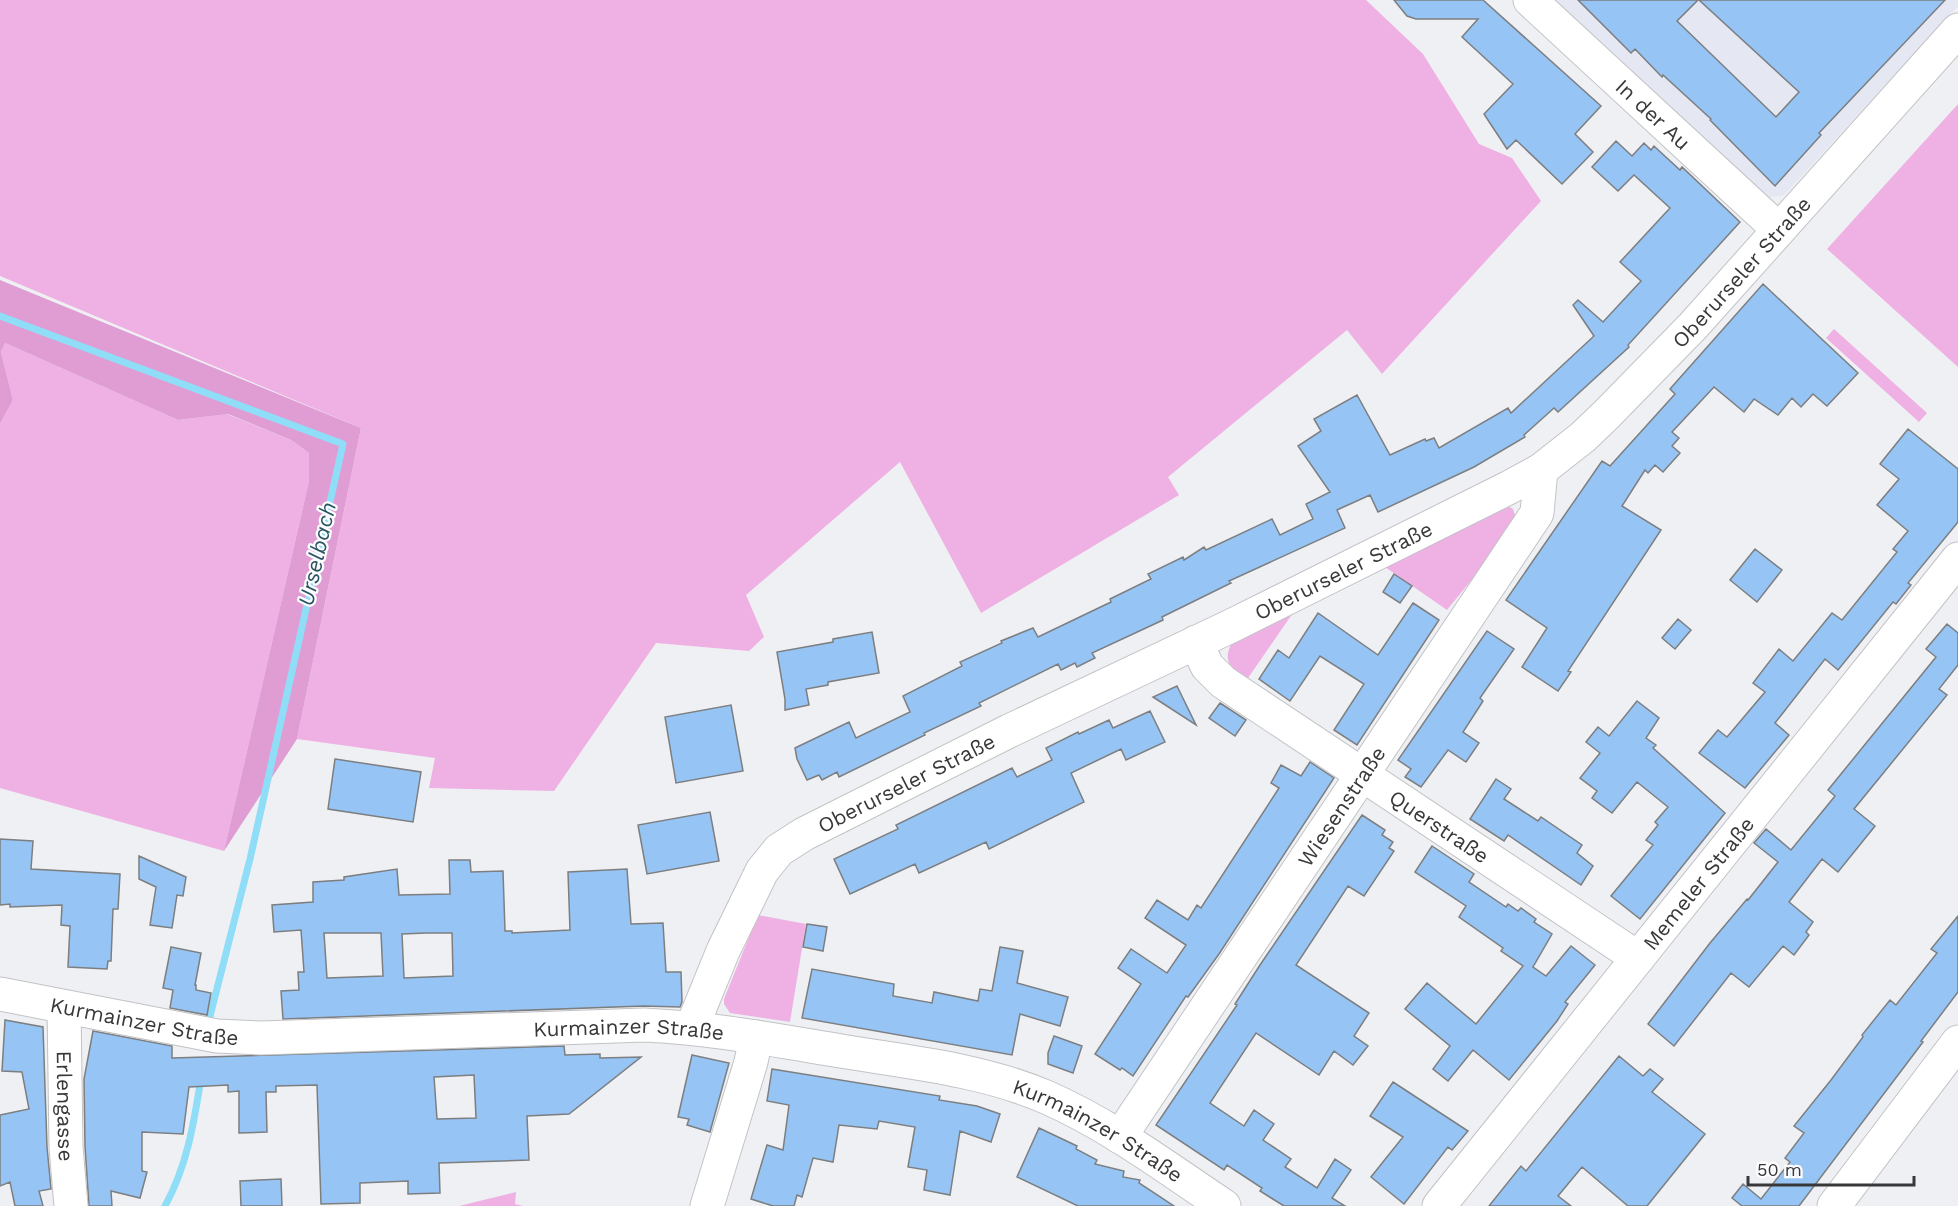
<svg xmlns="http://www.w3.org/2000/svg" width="1958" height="1206" font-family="'Work Sans',sans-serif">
  <rect width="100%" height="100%" fill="#eff0f3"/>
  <path fill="#e5e7f2" d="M1552,0H1958V6L1784,195L1765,198Z"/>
  <path fill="#efb1e4" d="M0,0H1366L1423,54L1479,144L1512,158L1541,201L1382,374L1347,330L1168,477L1179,495L981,613L900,462L746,595L764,637L749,651L656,643L554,791L429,788L435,758L297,739L361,428L0,276Z
    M1958,104V367L1827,249Z
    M1834,329L1927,413L1919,422L1826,338Z
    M5,343L178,420L227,414L291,440L309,453V481L224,851L0,788V424L13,400L1,352Z
    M1508,506L1513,509L1516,518L1503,541L1447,610L1382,565Z
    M1295,610L1246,681C1231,670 1221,660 1233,641Z
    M758,915L806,924L790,1022L730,1013L724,1004V999Z
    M516,1192L515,1204L523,1206H459Z"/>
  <path fill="#df9dd4" d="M0,280L361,428L297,739L224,851L309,481V453L291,440L228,414L178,420L5,343L1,352L13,400L0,424Z"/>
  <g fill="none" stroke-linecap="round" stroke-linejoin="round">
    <path stroke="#90ddf7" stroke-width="7" d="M0,316L343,444L250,859L209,1020
      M165,1206C187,1166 194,1123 201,1078"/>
  </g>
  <path fill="#96c5f5" stroke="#7c7e80" stroke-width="1.5" fill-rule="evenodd" d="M1394,0H1483L1601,106L1575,134L1593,152L1562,184L1516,140L1507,149L1484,114L1513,84L1462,37L1478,19H1416L1407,16Z
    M1578,0H1698L1677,21L1776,117L1799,92L1699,0H1945L1819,133L1821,135L1775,186L1710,120L1711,119L1663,75L1662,77L1635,49L1631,53Z
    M1616,141L1632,156L1644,143L1651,150L1654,146L1680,170L1682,167L1740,222L1628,345L1629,347L1558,412L1554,408L1524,435L1525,437L1474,467L1378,512L1370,495L1337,510L1345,528L1229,581L1231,583L1162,617L1163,620L1092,653L1095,658L1077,667L1075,663L1061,670L1058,664L979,703L981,706L924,733L925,735L839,777L837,772L822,780L819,775L807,780L797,759L795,748L849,722L856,738L910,712L903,696L962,666L960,662L1002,643L1001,641L1033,628L1038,637L1111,602L1110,599L1151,579L1148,574L1183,557L1184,560L1204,547L1206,550L1272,519L1280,535L1313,519L1306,504L1330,492L1298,446L1321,431L1314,419L1357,395L1390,455L1425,439L1426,441L1434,438L1439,448L1508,408L1511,413L1594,336L1573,305L1578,300L1603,322L1641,281L1620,262L1670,208L1634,175L1618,191L1592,167Z
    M1763,284L1858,373L1827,406L1813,394L1801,407L1792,398L1778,415L1754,399L1744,412L1714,387L1672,432L1679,438L1672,446L1680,453L1663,472L1655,465L1648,473L1645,470L1622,506L1661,530L1568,671L1571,672L1558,691L1522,667L1547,628L1506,600L1602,461L1610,466L1675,394L1670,389Z
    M1908,429L1958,469V522L1908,583L1911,585L1896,604L1893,602L1838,670L1825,659L1775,723L1789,735L1745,788L1699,753L1718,730L1727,737L1765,692L1753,683L1779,649L1793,661L1832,613L1842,620L1897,552L1893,549L1908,531L1877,505L1899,479L1880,464Z
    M1755,549L1782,570L1757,602L1730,580Z
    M1394,574L1412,586L1400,603L1383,592Z
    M1413,603L1439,620L1357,745L1334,730L1364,684L1320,656L1290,701L1259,679L1278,650L1289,658L1318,613L1378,655Z
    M1678,619L1691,630L1675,649L1662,638Z
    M1947,624L1958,633V665L1939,689L1947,695L1854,809L1875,826L1838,872L1822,859L1789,902L1813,922L1806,932L1809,935L1794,955L1783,946L1749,987L1731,973L1674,1046L1648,1024L1710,943L1747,899L1748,900L1778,862L1754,843L1766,829L1791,850L1835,796L1828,790L1936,657L1926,649Z
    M1487,631L1514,649L1480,698L1483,701L1463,732L1479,743L1466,762L1448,750L1421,787L1405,777L1411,769L1398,760Z
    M872,632L879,673L828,682V685L806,689L809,705L785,710V699L777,652L833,642V639Z
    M1177,686L1196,725L1153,697Z
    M1637,701L1659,718L1646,738L1656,745L1653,748L1725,813L1640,919L1611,896L1653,845L1646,840L1658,825L1655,822L1668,807L1637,782L1612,813L1592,798L1597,791L1580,778L1600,753L1586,742L1598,727L1609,736Z
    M1220,703L1246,720L1235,736L1209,718Z
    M731,705L743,771L676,783L665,717Z
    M1150,711L1165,742L1126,760L1121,749L1071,773L1084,802L989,849L986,842L919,873L915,864L850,894L834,859L898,829L896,825L1012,768L1017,777L1052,760L1046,748L1078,732L1079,734L1109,720L1113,728Z
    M335,759L421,772L413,822L328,809Z
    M1310,762L1334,778L1219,954L1188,997L1186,996L1133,1076L1122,1068L1120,1070L1095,1054L1141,984L1118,968L1131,949L1167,973L1186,945L1145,918L1157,900L1188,920L1197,905L1201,908L1279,788L1271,783L1281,765L1301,776Z
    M1496,779L1511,789L1504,799L1538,821L1541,817L1582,845L1577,853L1593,866L1581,885L1508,835L1504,841L1470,819Z
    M710,812L719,861L647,874L638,825Z
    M1362,815L1385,830L1382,835L1393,842L1389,848L1394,851L1364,896L1348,886L1296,965L1369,1013L1354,1036L1368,1046L1353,1065L1334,1051L1319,1075L1256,1033L1210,1103L1244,1126L1254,1110L1274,1124L1263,1140L1291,1159L1285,1167L1317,1188L1335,1159L1351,1170L1332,1198L1345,1206H1284L1260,1191L1262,1188L1227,1165L1224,1170L1156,1125L1237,1005L1235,1004L1260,965Z
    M0,839L33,841L31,869L120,874L118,909H113L111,961H108L107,969L68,967L70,926L61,925L62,905L10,907V904L0,905Z
    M1432,846L1474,874L1469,882L1506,907L1508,904L1518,911L1521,908L1536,919L1534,922L1552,934L1533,967L1546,976L1571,946L1595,965L1565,1002L1568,1004L1557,1021L1509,1080L1473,1050L1448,1081L1433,1069L1450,1046L1405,1009L1427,983L1476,1024L1523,966L1501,951L1503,948L1459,917L1466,906L1415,872Z
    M139,856L186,877L183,896L177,895L172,928L150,925L156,887L139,879Z
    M449,860H470L471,872L503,871L505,931H512V933L570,930L568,872L627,869L631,924L663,923L666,972H681L682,1002L680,1007L643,1006L283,1019L281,991L299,990L298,972H304L301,930L274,932L272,905L313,902V882L344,880V877L397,869L399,895L450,894ZM324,933H381L383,976L327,978ZM426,933H452L453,976L404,978L402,934Z
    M1958,916V992L1921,1041L1923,1042L1799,1206H1742L1732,1198L1743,1184L1761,1199L1790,1162L1785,1158L1804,1133L1794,1126L1831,1080L1863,1037L1862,1035L1890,1000L1896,1005L1937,953L1931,949Z
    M807,924L827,927L823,951L803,947Z
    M171,947L201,953L195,985H196V990L211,993L207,1015L170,1008L173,990L163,988Z
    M1000,947L1023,951L1017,983L1068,997L1060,1026L1020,1014L1012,1055L802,1018L812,969L894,984L893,996L932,1003L934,992L978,1001L980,989L992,991Z
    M5,1020L43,1027L47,1147L51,1189L39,1191L43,1206H15L10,1182L0,1186V1115L29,1109L22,1072L2,1071Z
    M93,1031L172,1046V1058L564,1046L565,1055L600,1054V1058L641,1057L569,1114L527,1116L529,1160L439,1163L440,1193L408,1194V1181L360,1183V1203L321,1204L317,1085L276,1086V1092H266L267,1132L239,1133V1091L228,1092V1085L189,1087L183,1134L142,1132V1171L147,1172L140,1198L111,1191L112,1206H89L85,1146L84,1079ZM474,1075L476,1118L437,1119L434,1077Z
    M1054,1036L1082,1046L1073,1073L1048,1064V1053Z
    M692,1055L729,1063L710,1132L687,1125L689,1119L678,1117Z
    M1619,1056L1643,1076L1650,1069L1663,1079L1652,1092L1705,1134L1647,1206H1628L1582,1167L1558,1196L1571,1206H1489L1521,1166L1526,1171Z
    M772,1069L940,1096L939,1100L977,1106L1000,1114L991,1142L960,1131L950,1195L924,1190L927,1170L908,1167L915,1127L879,1121L877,1129L839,1125L833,1162L813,1158L802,1197L797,1195L794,1206H773L751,1199L767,1145L783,1150L789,1105L767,1101Z
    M1393,1082L1468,1131L1452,1150L1448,1147L1404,1204L1371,1177L1403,1137L1370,1116Z
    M1039,1128L1077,1146L1076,1149L1097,1160L1095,1164L1124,1171L1123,1177L1140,1180L1139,1183L1174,1206H1078L1017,1177Z
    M281,1179L282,1206H241L240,1181Z"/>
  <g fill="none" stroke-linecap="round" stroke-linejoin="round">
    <g stroke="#c2c3c6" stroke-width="35">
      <g id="minor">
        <path id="s1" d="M1530,0L1778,229"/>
        <path id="s2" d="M1196,642L1207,666L1223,682L1638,958"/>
        <path id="s3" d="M64,1007L66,1147L71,1206"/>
        <path id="s4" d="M692,1027L723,951L762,871L779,850L804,834L1009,731L1231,626L1508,488L1541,470L1583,437L1607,414L1693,326L1958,30"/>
        <path id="s5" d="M1120,1137L1537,513L1541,470"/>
        <path d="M707,1206L751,1062L756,1037"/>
        <path id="s6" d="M1439,1206L1958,559"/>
        <path d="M1834,1206L1958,1042"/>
      </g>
    </g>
    <g stroke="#c2c3c6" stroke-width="35">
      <g id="major">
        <path id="s7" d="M0,994L217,1036L261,1038L322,1036L644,1025C713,1028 779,1041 847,1052C914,1063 983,1070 1046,1097C1110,1125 1167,1168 1224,1206"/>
      </g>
    </g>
    <use href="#minor" stroke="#fff" stroke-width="33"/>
    <use href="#major" stroke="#fff" stroke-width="33"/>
  </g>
  <g text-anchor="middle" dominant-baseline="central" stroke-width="4.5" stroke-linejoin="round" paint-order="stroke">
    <g font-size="21" fill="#38383a" stroke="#fdfdff">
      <text stroke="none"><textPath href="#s1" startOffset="168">In der Au</textPath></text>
      <text stroke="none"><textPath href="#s4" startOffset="1332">Oberurseler Straße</textPath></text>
      <text stroke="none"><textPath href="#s4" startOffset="828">Oberurseler Straße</textPath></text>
      <text stroke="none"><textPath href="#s4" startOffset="342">Oberurseler Straße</textPath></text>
      <text stroke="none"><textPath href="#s5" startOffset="398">Wiesenstraße</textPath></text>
      <text stroke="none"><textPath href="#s2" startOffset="309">Querstraße</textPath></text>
      <text stroke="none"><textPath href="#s6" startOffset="414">Memeler Straße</textPath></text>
      <text stroke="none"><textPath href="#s7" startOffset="147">Kurmainzer Straße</textPath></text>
      <text stroke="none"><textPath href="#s7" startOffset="633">Kurmainzer Straße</textPath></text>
      <text stroke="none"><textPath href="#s3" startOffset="99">Erlengasse</textPath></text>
      <text stroke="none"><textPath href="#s7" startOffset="1119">Kurmainzer Straße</textPath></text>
    </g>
    <g font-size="22" font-style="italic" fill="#295563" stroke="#fdfdff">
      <text transform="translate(317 554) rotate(-77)">Urselbach</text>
    </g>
  </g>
  <path d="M1748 1176v9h166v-9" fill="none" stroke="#38383a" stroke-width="3"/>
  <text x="1757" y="1176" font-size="18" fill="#38383a" stroke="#fdfdff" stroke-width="4.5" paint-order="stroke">50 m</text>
</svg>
